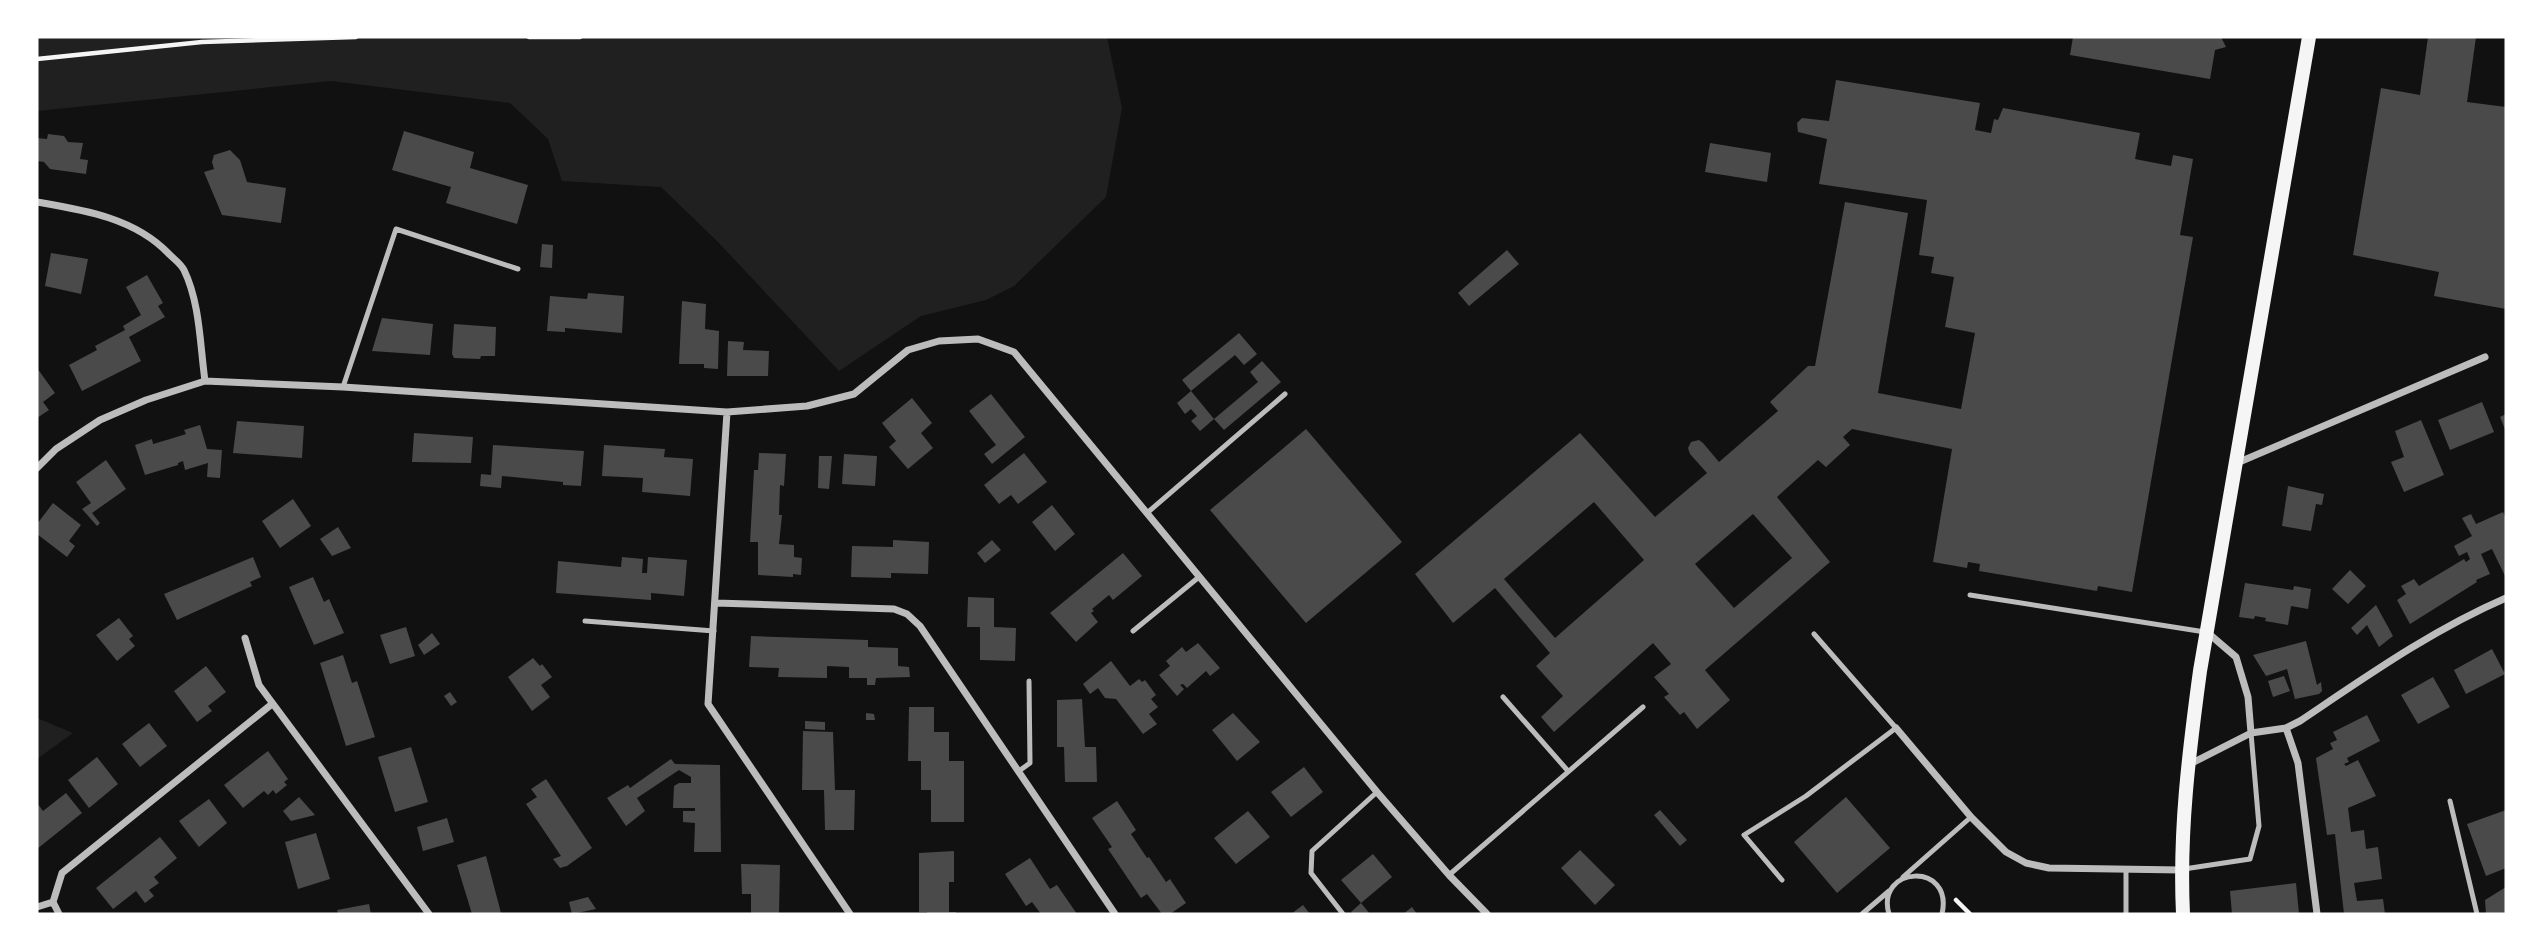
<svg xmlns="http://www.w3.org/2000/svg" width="2543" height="951" font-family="'Varela Round',sans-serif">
  <rect width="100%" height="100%" fill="#111"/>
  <path fill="#202020" d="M37,37H1107L1122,108L1106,197L1014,286L986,300L921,316L839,371L718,242L661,187L562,181L548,139L510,103L331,81L37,111Z
    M37,718L73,733L37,759Z"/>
  <path fill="#4a4a4a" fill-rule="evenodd" d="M2073,37H2221L2226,47L2215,50L2210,79L2070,55Z
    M2428,37H2476L2467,102L2506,107V309L2434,296L2439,272L2353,255L2381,88L2420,95Z
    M1836,80L1980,103L1975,130L1991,133L1994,119L1998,120L2003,108L2140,133L2135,159L2171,166L2173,155L2193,159L2180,235L2193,237L2132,592L2098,586L2097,591L1979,571L1980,564L1968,562L1967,568L1933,562L1952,449L1852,429L1843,437L1850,445L1826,467L1818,460L1777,497L1830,562L1705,670L1730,700L1697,729L1684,712L1680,715L1664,697L1669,694L1654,677L1671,664L1653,643L1554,732L1541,717L1563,696L1536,666L1550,653L1495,588L1453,623L1415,574L1580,433L1655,517L1707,473L1690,454L1688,448L1691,442L1699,440L1703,443L1719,462L1778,411L1770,402L1808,366H1815L1845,202L1908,213L1878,393L1961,409L1975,333L1945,327L1954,277L1931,273L1934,257L1919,255L1927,200L1819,184L1827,139L1798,132L1797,123L1802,118L1829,121ZM1594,502L1644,560L1555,638L1504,579ZM1753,514L1792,558L1734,608L1695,564Z
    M404,131L474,152L470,168L528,185L517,224L446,203L451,187L392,170Z
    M48,134L64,136L68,142L83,143L80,159L88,160L86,174L50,169L44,162L37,161V138L47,139Z
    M1710,143L1771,153L1767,182L1705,172Z
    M230,150L240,160L247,182L286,188L281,223L222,215L204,172L214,169L212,162L214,155Z
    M542,244L553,245L552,268L540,267Z
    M1507,250L1519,264L1469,306L1458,293Z
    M51,253L88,259L81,294L45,286Z
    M147,275L163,303L158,306L165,317L129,337L141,361L82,391L69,365L97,350L95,346L125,330L123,326L141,315L126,287Z
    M588,293L624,296L622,333L565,328V332L547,331L550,296L587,299Z
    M682,301L706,304L705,329L719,331L718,369L704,368V364H679Z
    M382,318L433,324L430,355L372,351Z
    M454,324L496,327L495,356H481L480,359L454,358L452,354Z
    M1239,333L1257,354L1244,365L1235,355L1191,391L1182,380Z
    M728,341L744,342L743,350L769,351L768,376H727Z
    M1262,361L1281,382L1224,430L1214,419L1258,382L1250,372Z
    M37,368L55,393L43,402L49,410L37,418Z
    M1191,391L1214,419L1200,431L1191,421L1197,416L1191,409L1185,414L1177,403Z
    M991,394L1025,437L992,464L984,454L996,445L969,411Z
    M912,398L932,423L921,433L933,448L908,469L889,447L896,441L882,423Z
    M2482,402L2494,432L2450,450L2438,420Z
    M2506,414V432L2500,417Z
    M2421,420L2444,475L2404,492L2391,462L2404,457L2395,431Z
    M237,421L304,426L302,458L233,453Z
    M200,425L207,449L222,450L220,478L207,477L208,463L185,470L183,461L178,463V465L145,475L135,445L152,439L153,444L170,439L186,434L184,430Z
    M1306,429L1402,542L1306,623L1210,510Z
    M414,433L473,437L471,463L412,462Z
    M493,445L584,451L581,486L563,485V482L502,476L501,488L480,486L481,474L491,475Z
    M604,445L665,449L664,457L693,459L690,496L642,492L643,478L602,476Z
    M759,453L786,454L784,486L780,485L779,515H782L779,544L794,545V557L802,558L801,575L793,574V577L758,575V542H750L754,470H758Z
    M1024,453L1047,482L1018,504L1011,495L999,504L984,485Z
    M844,454L877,456L875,486L842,484Z
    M819,456H832L829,489L818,488Z
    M106,460L126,489L92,513L100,523L97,526L82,509L91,503L76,482Z
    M2288,486L2324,494L2322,505L2316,504L2311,531L2282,526Z
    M293,499L311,526L280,548L262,521Z
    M53,503L81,525L69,541L75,546L67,557L37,534V524Z
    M1052,505L1075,534L1055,551L1032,522Z
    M2503,512L2506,519V578L2492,549L2481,554L2490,574L2476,580L2477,582L2410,624L2397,600L2406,594L2401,586L2414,579L2419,586L2464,559L2466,562L2470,559L2467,552L2459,556L2454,546L2472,536L2462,518L2471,514L2476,524Z
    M338,527L351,548L332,556L320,539Z
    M893,540L929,542L928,574L891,573V578L851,577L852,546L893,547Z
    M992,540L1001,550L985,563L977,553Z
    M1123,553L1142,576L1113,600L1109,595L1092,609L1094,611L1091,613L1098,622L1076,642L1050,613Z
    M253,557L261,577L250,582L252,586L177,620L164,594Z
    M622,557L643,559L642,573H647L648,557L687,560L684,596L651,593V600L556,593L558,561L621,567Z
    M2350,570L2366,586L2348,604L2332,589Z
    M313,577L324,602L329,599L344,633L314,645L289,587Z
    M2245,583L2293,590L2294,586L2311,589L2308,609L2291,606L2288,625L2265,621L2266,618L2255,616L2254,619L2239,617Z
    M968,597L994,598V627L1016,628L1015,661L980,660V627H967Z
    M2376,605L2393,636L2379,647L2367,625L2357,635L2351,628Z
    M119,618L133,636L129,639L135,646L117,661L96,635Z
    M406,627L415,656L390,664L380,635Z
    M432,633L440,644L424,655L418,645Z
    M751,636L868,640V647L898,648V666L909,667L910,677L876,678L875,685H867V678H849V667L827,666V678L778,677L779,668L749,667Z
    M2306,641L2317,685L2321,682L2322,691L2319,694L2295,699L2287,669L2266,676L2253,655Z
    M1198,643L1220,668L1210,676L1206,671L1187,688L1183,684L1180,685L1184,689L1177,696L1159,675L1170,666L1166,661L1182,647L1186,652Z
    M2492,649L2505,674L2466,694L2454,670Z
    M343,655L352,683L357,681L375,737L346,746L320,663Z
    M533,658L540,666L542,664L552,677L541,685L550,697L532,711L508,677Z
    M1111,661L1130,686L1139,679L1142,682L1145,680L1156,695L1151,699L1158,707L1149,714L1157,724L1143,734L1116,699L1105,698L1098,688L1090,694L1083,684Z
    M206,666L226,692L208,706L212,711L197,722L174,691Z
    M2284,676L2290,691L2273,697L2268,681Z
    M2433,677L2450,707L2418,724L2401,695Z
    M450,692L457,702L451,706L444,696Z
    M1082,699L1085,747H1096L1097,782H1065L1064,747H1057V700Z
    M909,707H934V732H949V761H964V822H931V790H921V761H908Z
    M866,713L874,714L875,720H866Z
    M1233,713L1260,742L1237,761L1212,730Z
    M2367,715L2380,741L2347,758L2349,762L2344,764L2346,766L2358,760L2376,796L2348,808L2351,832L2364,830L2366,849L2378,847L2382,879L2354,883L2357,901L2383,899L2385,914H2344L2335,834L2327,835L2316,758L2333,749L2330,743L2337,740L2333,732Z
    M805,721L825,722V730L805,729Z
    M149,723L167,746L140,767L122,744Z
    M803,731L833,732L835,790H855L854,830H825L824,790H802Z
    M411,747L428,802L395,812L378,757Z
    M268,751L288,779L284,782L287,785L276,794L273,790L268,795L264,791L243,808L224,785Z
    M97,757L118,784L89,808L68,780Z
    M671,759L675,764L720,765L721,852H694L695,823L683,822V811H695V808H673L674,786L679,783H691V777L679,770L637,798L645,811L626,826L607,798L628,785L630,788Z
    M1304,767L1323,792L1291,817L1271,792Z
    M546,779L592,848L567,866L560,868L553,859L561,856L526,804L537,797L531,789Z
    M66,793L82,813L37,849V803L43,811Z
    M299,797L315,815L291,821L283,811Z
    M1846,797L1890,848L1837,893L1794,842Z
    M209,799L227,823L199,847L179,821Z
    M1117,801L1136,830L1131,834L1147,858L1149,857L1166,882L1170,879L1186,903L1170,914H1162L1147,894L1141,898L1108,849L1112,847L1092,818Z
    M1660,810L1687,840L1680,846L1654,815Z
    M2506,810V868L2486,876L2467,824Z
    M1248,811L1270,837L1236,864L1214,838Z
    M447,818L454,842L423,851L417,827Z
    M316,833L330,879L298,889L285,842Z
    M160,837L177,858L154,877L159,883L149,890L154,896L145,903L136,891L113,909L96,888Z
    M1580,850L1615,885L1595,905L1561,868Z
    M954,851V882H949V912H956V914H927V912H919V853Z
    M1373,854L1392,877L1361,903L1341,880Z
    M486,856L501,913L472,914L457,865Z
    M1030,858L1050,889L1057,885L1077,914H1041L1032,902L1026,906L1005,874Z
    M741,864L780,865L779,914H751V894H742Z
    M2296,883L2299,914H2232L2230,891Z
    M2506,887V914H2486L2485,900Z
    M588,897L596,909L572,914L569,902Z
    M1361,903L1370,914H1353L1351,912Z
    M369,904L371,914H338L337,910Z
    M1303,905L1310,914H1291Z
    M1412,907L1417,914H1403Z"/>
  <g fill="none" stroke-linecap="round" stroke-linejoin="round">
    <path stroke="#f5f5f5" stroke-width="4.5" d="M529,37H580
      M37,59L202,42L356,37
      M1956,900L1970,914"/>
    <path stroke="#bcbcbc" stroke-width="5" d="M343,387L396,229L518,269
      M1147,513L1285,394
      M1970,595L2205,632
      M585,621L714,631
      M1133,631L1199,577
      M1503,697L1568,771
      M1019,771L1030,763L1029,681
      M2450,801L2477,914
      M2126,869V914
      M2184,869L2250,859L2259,826L2251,733
      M1449,875L1643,707
      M1903,877L1971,817
      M1782,880L1744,835L1806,796L1896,728L1814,634
      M1343,914L1311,873L1312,851L1377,792
      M1862,914L1889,891
      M1889,914C1875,866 1954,861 1942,914"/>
    <path stroke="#bcbcbc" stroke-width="7" d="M37,202C84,210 135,218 169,254C174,259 181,264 184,270C200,303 200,345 205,381
      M727,412L708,704L850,914
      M2237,463L2485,357
      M37,468L56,449L100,420L146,400L205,381L343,387L727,412L807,406L854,394L908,350L939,341L978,339L1014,352L1377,792L1449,875L1487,914
      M716,603L894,609L907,614L920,626L1115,914
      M2208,633L2236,657L2248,697L2251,733
      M245,638L259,685L429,914
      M1896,728L1971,817L2006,852L2026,863L2049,868L2181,870
      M2286,728L2298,763L2317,914
      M2188,765L2251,733L2286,728L2300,721C2367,676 2432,630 2506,598
      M37,907L53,902
      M59,914L53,902L62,873L272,704"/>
    <path stroke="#f5f5f5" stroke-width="14" d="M2183,914C2179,832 2189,752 2200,671L2309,37"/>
  </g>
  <rect width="2543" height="951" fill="none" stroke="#ffffff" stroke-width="77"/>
</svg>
